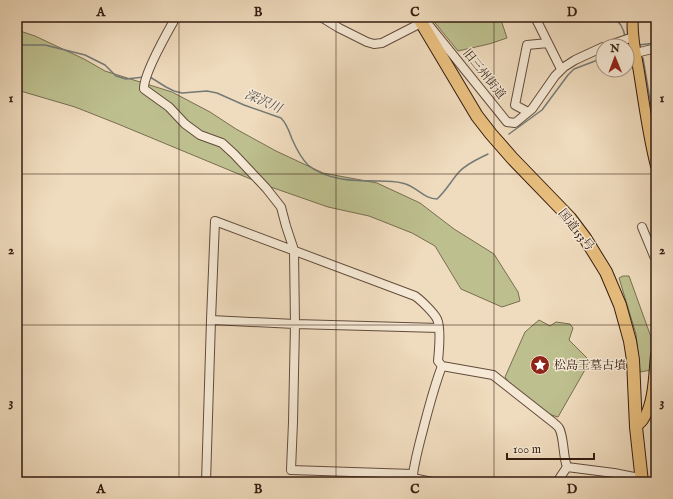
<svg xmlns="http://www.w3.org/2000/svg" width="673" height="499" font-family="'IM FELL English','Noto Serif JP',serif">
  <rect width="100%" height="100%" fill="#efdbbd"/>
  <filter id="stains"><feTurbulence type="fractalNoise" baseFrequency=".005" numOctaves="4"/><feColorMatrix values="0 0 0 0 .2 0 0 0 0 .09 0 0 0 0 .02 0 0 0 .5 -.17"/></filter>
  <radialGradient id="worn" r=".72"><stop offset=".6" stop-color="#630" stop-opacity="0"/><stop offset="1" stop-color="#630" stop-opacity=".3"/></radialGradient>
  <path fill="#bdbf8e" stroke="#786e50" d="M432,17H500L507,38L489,44L458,51L432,19Z
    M17,30L35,36L84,59L105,71L172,92L210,112L236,129L276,151L323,173L377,183L420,203L454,229L494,254L518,292L520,301L502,307L461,289L435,246L412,233L369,216L328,207L265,185L118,124L75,107L17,90Z
    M623,276H629L651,337V370L640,372L636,334L619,278Z
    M539,320L550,326L556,322L570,324L573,328L569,340L590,361L558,417L545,413L509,383L505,377L525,332Z"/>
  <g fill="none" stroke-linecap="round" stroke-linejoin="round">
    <path stroke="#747a77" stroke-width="1.5" d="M613,17C620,22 624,29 625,37
      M17,45H45L85,55L105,65L116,76L126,79L144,77
      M638,45L656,43
      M643,58L656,135
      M150,77L166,87L174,91L182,93L207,91L217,93L244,105L281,118C287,124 289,131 292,139C296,148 301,158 308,165C327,181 355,181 378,181C386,181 394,181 402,183C417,186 423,199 437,199C446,191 451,181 459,172C466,164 478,159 488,154
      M509,134L542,110L568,75L574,69L603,58"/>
    <g stroke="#634c3c" stroke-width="10">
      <path id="minor" d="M176,17C168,31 143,75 144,89L169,107L185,124L200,135L222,143L234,154L266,188L281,207L286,226L294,250L295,324L293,422L291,470L413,474
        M321,17L339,28L367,42L374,44L382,43L421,23L428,24L507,122L515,123L532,109L555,76L564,67L575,60L603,47
        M535,17L561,69
        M607,46L633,37
        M636,53L656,48
        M528,112L515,105L527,45L548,43
        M642,227L654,256H656
        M211,320L295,324L439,328
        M413,478L432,482
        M206,482L211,320L215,221L415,296C421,300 434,313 437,319C441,327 439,351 438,361L442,366L493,375L554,423C556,425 558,426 559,428C564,436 563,457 567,467L614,473L634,477L641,476
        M412,482C414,461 420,442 425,422C430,403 435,384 442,366
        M557,482L567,467"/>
    </g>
    <g stroke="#341c11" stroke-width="12">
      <path id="major" d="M633,17C631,35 636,54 639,72C644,103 648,135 656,166
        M636,427C638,425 641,423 643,420C654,403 654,375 656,355"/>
    </g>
    <g stroke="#341c11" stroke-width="14">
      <path id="highway" d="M418,17L477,116L491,134L512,158L570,218L585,238L606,272L620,305L630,341L633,360L636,427L642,482"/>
    </g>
    <use href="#minor" stroke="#f5e8d4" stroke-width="8"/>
    <use href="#major" stroke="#e8be7e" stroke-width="10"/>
    <use href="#highway" stroke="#e8be7e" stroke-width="12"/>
  </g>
  <path fill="none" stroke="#341c11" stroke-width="1" stroke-opacity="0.55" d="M179,17V482M336,17V482M494,17V482M17,174H656M17,325H656"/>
  <defs>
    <g id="sight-disc" transform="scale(1)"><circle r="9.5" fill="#8f2418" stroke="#f5e8d4"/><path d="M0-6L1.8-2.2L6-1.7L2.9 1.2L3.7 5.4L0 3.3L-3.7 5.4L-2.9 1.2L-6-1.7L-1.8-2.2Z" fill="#fff"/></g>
  </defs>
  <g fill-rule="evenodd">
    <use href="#sight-disc" x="540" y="365"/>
  </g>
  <g text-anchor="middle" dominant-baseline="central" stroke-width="3" stroke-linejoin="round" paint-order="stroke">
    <g font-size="12" fill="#341c11" stroke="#f5e8d4">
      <text transform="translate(484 74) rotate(51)">旧三州街道</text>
      <text transform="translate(576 230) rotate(52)">国道153号</text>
    </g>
    <g font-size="12" fill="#341c11" stroke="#f5e8d4" text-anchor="start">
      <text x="554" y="365">松島王墓古墳</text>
    </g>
    <g font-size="13" font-style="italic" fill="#544b44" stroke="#f5e8d4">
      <text transform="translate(263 102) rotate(24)">深沢川</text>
    </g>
  </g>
  <rect width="673" height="499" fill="none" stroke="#efdbbd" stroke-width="44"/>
  <g transform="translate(615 58) rotate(359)"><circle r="19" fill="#f5e8d4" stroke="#a89686"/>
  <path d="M0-3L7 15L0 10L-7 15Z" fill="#8f2418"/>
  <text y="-6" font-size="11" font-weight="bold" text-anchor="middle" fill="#341c11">N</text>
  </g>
  <path d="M507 453v6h87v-6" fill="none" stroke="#341c11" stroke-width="2"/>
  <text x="513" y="453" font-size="12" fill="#341c11" stroke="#f5e8d4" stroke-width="3" paint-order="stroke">100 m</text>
  <rect x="22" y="22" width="629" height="455" fill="none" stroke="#341c11" stroke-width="1.5"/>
  <g font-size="13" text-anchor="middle" font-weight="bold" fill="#341c11">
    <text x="101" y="16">A</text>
    <text x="258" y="16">B</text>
    <text x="415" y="16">C</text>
    <text x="572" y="16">D</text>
    <text x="11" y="102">1</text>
    <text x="662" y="102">1</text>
    <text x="11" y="254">2</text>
    <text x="662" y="254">2</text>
    <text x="11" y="406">3</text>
    <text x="662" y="406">3</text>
    <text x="101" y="493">A</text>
    <text x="258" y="493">B</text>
    <text x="415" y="493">C</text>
    <text x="572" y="493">D</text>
  </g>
  <rect width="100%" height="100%" filter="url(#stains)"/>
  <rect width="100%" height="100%" fill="url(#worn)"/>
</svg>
